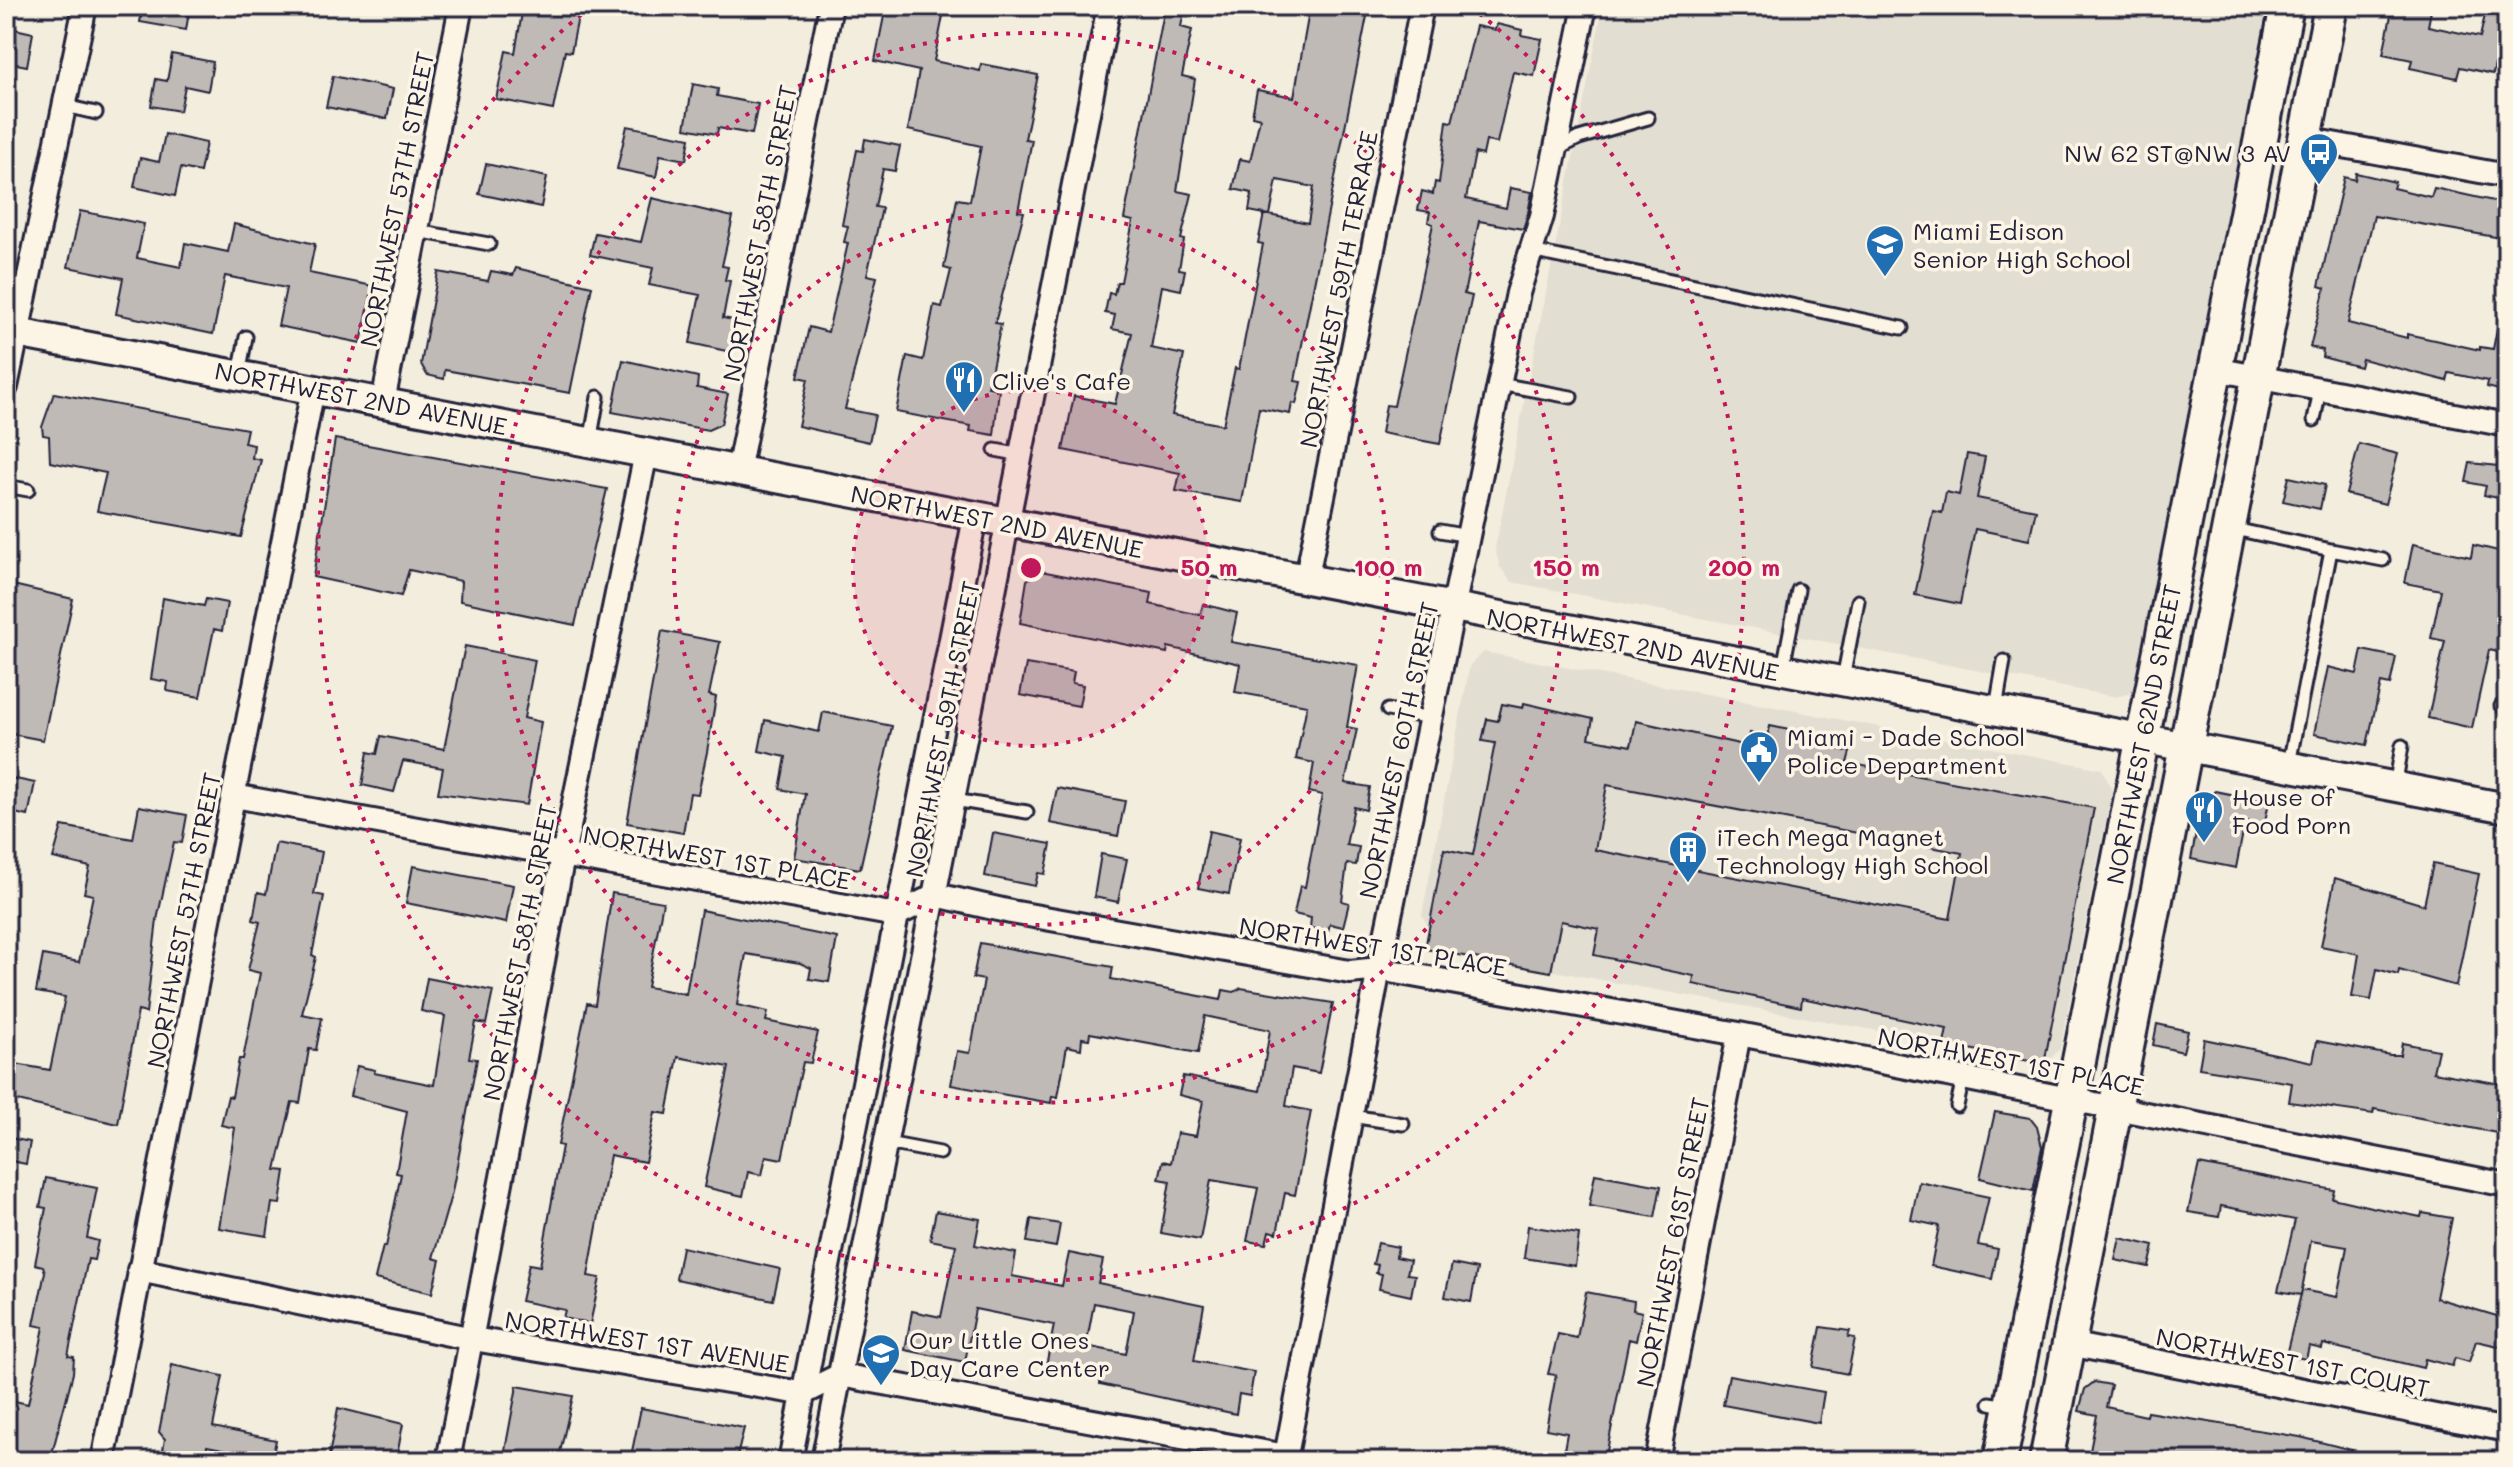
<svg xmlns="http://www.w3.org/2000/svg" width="2513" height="1467" font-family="Mali,sans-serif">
  <rect width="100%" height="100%" fill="#f3edde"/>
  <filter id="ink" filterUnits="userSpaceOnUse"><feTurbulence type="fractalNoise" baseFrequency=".0125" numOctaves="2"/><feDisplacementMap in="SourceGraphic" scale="16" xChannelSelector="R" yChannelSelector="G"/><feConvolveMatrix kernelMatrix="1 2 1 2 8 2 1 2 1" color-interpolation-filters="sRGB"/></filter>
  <g filter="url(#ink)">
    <path fill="#e3ded2" d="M1603,6H2273L2145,676L2131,693L2116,697L1512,582L1500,567L1495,549Z
      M1484,652L2102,769L2112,790L2060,1049L2047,1062L1440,950L1422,915L1470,665Z"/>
    <path fill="#bfbab6" stroke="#22223b" stroke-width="2" fill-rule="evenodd" d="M143,6H190L186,30L140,22Z
      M886,6H945L934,61L980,71L981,64L1038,75L1025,139L1032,140L1018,211L1024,212L995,323L1001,324L988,387L999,389L994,435L970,431L971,426L896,412L907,356L923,360L934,305L942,307L951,270L944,268L957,199L970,201L981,146L908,130L919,71L875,61Z
      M1310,6H1369L1306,324L1295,381L1301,382L1296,404L1292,403L1290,414L1259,408L1242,502L1176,491L1180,473L1063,450L1074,396L1115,404L1132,333L1112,329L1115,315L1105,313L1109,293L1114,294L1117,282H1121L1133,221L1124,219L1164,12L1183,16L1181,27L1192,30L1182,76L1195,79L1177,191L1192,194L1181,239L1184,240L1179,269L1185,270L1181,290L1162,286L1151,348L1184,355L1172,415L1223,425L1235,368L1239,369L1263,244L1258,243L1264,214L1308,223L1314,187L1277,180L1270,215L1249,211L1252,193L1233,189L1240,159L1250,161L1260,118L1252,116L1257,90L1294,97Z
      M2393,6H2432L2428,26L2480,37L2487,6H2507L2493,74L2460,67L2457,78L2410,68L2412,60L2383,54Z
      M523,7L578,17L571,52L565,51L553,110L496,99L506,51L515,53Z
      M1497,24L1522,30L1521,35L1542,39L1534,76L1513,72L1497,143L1486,141L1483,155L1475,153L1466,199L1506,208L1510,188L1532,192L1528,213L1523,229L1479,221L1464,294L1472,296L1440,444L1381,433L1386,405L1394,406L1433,224L1428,222L1430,212L1418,210L1422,191L1433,194L1435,182L1439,183L1447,121L1452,122L1476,26L1495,30Z
      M6,27L33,33L27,66L6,62Z
      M172,54L213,62L208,91L185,86L180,111L151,106L156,79L167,81Z
      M333,76L393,89L387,119L326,107Z
      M693,84L718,89L717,96L758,104L752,134L718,128L717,134L685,128Z
      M627,126L690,138L686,160L660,155L656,177L617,169Z
      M165,134L206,143L200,172L181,168L175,196L134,187L140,158L159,162Z
      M865,139L900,146L895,171L883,169L875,207L882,208L867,275L877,277L845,409L875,415L869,442L798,426L808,379L798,377L809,327L828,332L848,243L844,242L848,226L842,225L848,194L857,150L863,151Z
      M486,164L547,177L541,207L479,194Z
      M2356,173L2395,182L2393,188L2431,197L2434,188L2507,204V239L2374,216L2348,323L2407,338V334L2480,350V347L2493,349L2497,329L2507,330V392L2487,387L2488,381L2449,373L2447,381L2362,359L2360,367L2322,357L2323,350L2310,347L2325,288L2319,286L2344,177L2355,180Z
      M652,198L733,217L722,266L728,267L725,280L730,281L723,318L738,321L731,352L690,343L700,295L649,285L653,268L590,255L595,233L641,242Z
      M80,211L144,224L137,258L181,267L185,243L228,252L234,224L315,244L309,273L373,286L361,343L278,326L286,288L225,276L213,334L116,314L123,278L68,267Z
      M516,268L592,286L570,393L445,370L444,379L427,375L421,364L438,272L488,281L491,271L513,275Z
      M623,360L698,377L697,388L728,394L721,424L708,430L612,412Z
      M54,393L247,429L244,443L254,445L252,458L261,460L241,537L97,511L106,473L50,462L49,436L43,435L42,427Z
      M335,439L607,489L575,625L460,601L461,581L409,570L401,596L313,577Z
      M2359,444L2398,454L2385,504L2346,494Z
      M1967,454L1985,457L1977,498L2036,510L2029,540L1975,529L1960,604L1915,595L1933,511L1942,513L1946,492L1959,495Z
      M2470,463L2507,467V500L2484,495L2486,486L2466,482Z
      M2289,477L2325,485L2320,509L2283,501Z
      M2413,544L2471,557L2473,545L2507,553V654L2489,650L2472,728L2428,718L2445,641L2431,638L2441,590L2405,583Z
      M1041,571L1152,593L1150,604L1200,615L1203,604L1237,613L1231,642L1358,665L1347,727L1357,729L1345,783L1370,787L1366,810L1354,807L1346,845L1359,847L1356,865L1347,864L1342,901L1349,903L1343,927L1330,924L1328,931L1310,928L1311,918L1294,914L1300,886L1305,887L1322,795L1309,792L1314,763L1296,759L1307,705L1235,692L1240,664L1168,647L1167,653L1020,623L1027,580Z
      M13,585L73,599L43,740L6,733V614Z
      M163,598L204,606L206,599L227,603L222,631L214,629L200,697L167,691L168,682L151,679Z
      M662,631L720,642L709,695L716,697L707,752L698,794L690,793L683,833L627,823Z
      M465,646L535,660L524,718L541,722L527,805L438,793L443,768L403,761L394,792L362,785L368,752L377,754L381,736L444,749Z
      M2362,650L2396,657L2390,685L2381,683L2367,745L2314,734L2328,667L2357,674Z
      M1026,664L1074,672L1072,683L1083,685L1079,706L1020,695Z
      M1524,703L1593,719L1589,738L1631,746L1636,721L1748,746L1750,733L1768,736L1770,726L1833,739L1832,748L1850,752L1847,763L2094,808L2044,1064L1944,1044L1947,1029L1802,998L1801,1007L1693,984L1694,976L1594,955L1599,929L1561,921L1551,972L1425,949L1444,849L1473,855L1495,743L1482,741L1487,719L1498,721L1502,704L1523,708ZM1607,785L1962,853L1950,919L1595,850Z
      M823,712L892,726L860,869L794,858L805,794L780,789L786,757L759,751L765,720L819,732Z
      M6,777L35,783L28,816L6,811Z
      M1057,788L1125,801L1118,836L1050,823Z
      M2215,791L2269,802L2264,826L2245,822L2236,868L2191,859L2202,803Z
      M139,806L187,815L182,843L174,842L157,920L146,1013L138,1011L118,1124L9,1099L15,1064L50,1070L65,997L36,992L43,955L79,962L93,895L84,893L90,867L53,858L62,826L133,839Z
      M1209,831L1240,838L1229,894L1198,888Z
      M993,833L1051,844L1045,874L1038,873L1035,886L985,876Z
      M276,843L322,852L314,894L324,896L312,955L316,957L302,1014L322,1018L316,1050L309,1049L300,1103L292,1102L276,1170L285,1171L280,1204L272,1203L267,1236L219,1228L235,1128L221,1125L228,1096L232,1097L239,1059H243L260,973L248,970L260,922L253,920L258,892L266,894Z
      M1101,854L1127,859L1118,902L1094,897Z
      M2433,864L2479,874L2456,986L2399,970L2398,975L2377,969L2371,1000L2352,997L2359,954L2321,946L2335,878L2424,905Z
      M413,866L513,885L506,923L406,903Z
      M612,893L663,902L647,987L686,994L701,910L837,938L829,982L809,979L811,968L800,963L746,954L737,1005L768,1012L766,1021L818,1032L811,1063L803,1062L782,1159L766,1156L762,1175L748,1172L743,1196L704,1187L729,1067L678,1057L667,1114L655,1112L645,1162L610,1155L588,1276L600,1278L590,1324L563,1318L565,1310L521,1301L529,1264L540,1266L562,1146L558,1145L587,1003L595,1005Z
      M980,943L1113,967L1111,979L1221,1000L1223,990L1234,992L1241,988L1333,1003L1319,1073L1292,1068L1286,1106L1311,1111L1295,1195L1285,1193L1277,1233L1269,1231L1266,1244L1247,1241L1258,1188L1211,1180L1200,1240L1161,1233L1170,1181L1159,1179L1163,1161L1171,1163L1177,1133L1196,1136L1203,1101L1179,1095L1183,1076L1260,1091L1270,1030L1205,1016L1198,1053L1090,1033L1089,1039L1082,1038L1081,1049L1067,1046L1058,1097L1052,1096L1051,1103L951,1085L957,1051L970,1053L984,980L973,978Z
      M427,978L493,991L486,1024L476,1022L469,1058L477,1059L452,1192L433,1258L440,1260L432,1293L375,1279L383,1246L386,1247L401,1174L396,1173L407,1111L350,1096L357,1066L375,1070L374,1073L434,1085L445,1016L421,1011Z
      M2157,1024L2188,1031L2183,1052L2153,1045Z
      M2204,1039L2313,1062L2317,1041L2390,1055H2400L2402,1043L2438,1050L2433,1072L2507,1085V1135L2374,1109L2373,1114L2289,1102L2292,1083L2199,1068Z
      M1995,1112L2030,1118L2037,1127L2042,1147L2033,1191L1980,1178Z
      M6,1137L30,1142L26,1164L6,1160Z
      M2199,1164L2334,1190L2332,1198L2371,1207L2421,1217L2422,1213L2452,1218L2436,1298L2507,1319V1348L2476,1341L2469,1362L2455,1358L2452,1366L2425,1359L2423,1368L2323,1344L2322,1349L2309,1346L2306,1359L2286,1355L2302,1290L2337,1297L2347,1247L2311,1241L2301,1295L2278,1291L2295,1220L2221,1206L2219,1217L2188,1212Z
      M1595,1174L1661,1186L1655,1217L1589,1206Z
      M46,1178L97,1188L87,1238L98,1241L94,1260L88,1259L68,1356L74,1357L73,1373L50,1461H6V1399L28,1404L44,1327L34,1325L45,1272L43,1266L35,1264L46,1208L40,1207Z
      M1919,1182L1989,1197L1978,1245L1998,1249L1992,1279L1931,1266L1939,1226L1911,1220Z
      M936,1211L980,1219L975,1245L1016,1253L1012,1276L1062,1286L1069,1253L1103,1260L1098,1283L1204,1305L1194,1361L1254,1372L1250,1396L1239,1394L1236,1414L1100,1384L1101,1376L1046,1366L1054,1325L975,1309L965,1362L905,1350L912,1311L941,1317L956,1245L930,1240ZM1094,1303L1134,1311L1126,1354L1086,1346Z
      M1031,1219L1060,1224L1056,1247L1027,1242Z
      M1528,1226L1579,1234L1575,1266L1524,1258Z
      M2120,1238L2154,1246L2149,1267L2115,1260Z
      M1378,1243L1398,1247L1396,1257L1410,1260L1407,1274L1415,1275L1411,1296L1379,1289L1382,1274L1376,1273L1378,1265L1373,1264Z
      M682,1247L780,1269L773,1300L676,1279Z
      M1452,1264L1477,1269L1471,1302L1445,1297Z
      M1586,1292L1634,1301L1633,1310L1642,1312L1636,1341L1629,1339L1605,1461H1562L1567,1433L1546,1429L1556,1375L1548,1374L1558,1334L1577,1338Z
      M1821,1327L1850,1331L1848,1337L1855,1338L1848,1374L1813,1367Z
      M172,1365L223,1376L213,1427L276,1440L272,1459L207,1446L204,1461H161L165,1439L159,1432Z
      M1729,1375L1824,1392L1819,1423L1723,1405Z
      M2094,1382L2111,1385L2106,1407L2146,1416L2147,1412L2300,1437L2360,1452L2359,1461H2088L2097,1415L2079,1411L2085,1389Z
      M517,1386L573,1396L558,1461H503Z
      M338,1408L403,1424L396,1461H328Z
      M641,1408L744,1428L736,1461H630Z"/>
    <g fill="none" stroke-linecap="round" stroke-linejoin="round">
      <g stroke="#22223b" stroke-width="17">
        <path id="service" d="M65,106L96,113
          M1556,150L1579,138L1648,118
          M417,231L489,244
          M1531,251L1902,328
          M239,374L246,337
          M1499,384L1571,397
          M2314,420L2320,390
          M590,442L598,397
          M995,450L1022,455
          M6,486L28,490
          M2230,528L2331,550L2289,764
          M1440,531L1468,536
          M2331,550L2383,560
          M1783,668L1798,590
          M1843,679L1858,601
          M2501,706L2507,707
          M1996,708L2004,661
          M1388,710L1431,718
          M2395,787L2402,746
          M954,800L1027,812
          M1957,1106L1963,1078
          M1351,1116L1403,1124
          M887,1143L940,1153
          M1990,1403L2010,1407"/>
      </g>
      <g stroke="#22223b" stroke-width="28">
        <path id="minor" d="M2305,139L2507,176
          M2215,369L2507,425
          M6,387L85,6
          M383,402L461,6
          M738,471L831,6
          M1306,581L1422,6
          M234,796L896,915L936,895L1011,912L1350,972L1379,969L1739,1034L2507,1185
          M139,1270L473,1339L789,1391L804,1393L840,1375L1286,1456
          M2069,1344L2507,1430
          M103,1461L313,389
          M448,1461L563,856L646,453
          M790,1461L975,517
          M823,1461L1109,6
          M1285,1461L1379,969L1518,293L1542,216L1585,6
          M1657,1461L1739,1034"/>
      </g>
      <g stroke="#22223b" stroke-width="34">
        <path id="tertiary" d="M6,331L2507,808"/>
      </g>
      <g stroke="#22223b" stroke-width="38">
        <path id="secondary" d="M2000,1461L2287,6
          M2046,1461L2331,6"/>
      </g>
      <use href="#service" stroke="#fcf5e5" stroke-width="11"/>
      <use href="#minor" stroke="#fcf5e5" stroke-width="22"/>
      <use href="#tertiary" stroke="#fcf5e5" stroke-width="28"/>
      <use href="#secondary" stroke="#fcf5e5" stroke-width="32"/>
    </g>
  </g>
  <circle cx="1031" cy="568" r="178" fill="#c2185b" fill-opacity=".12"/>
  <g fill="none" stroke="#c2185b" stroke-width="4" stroke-dasharray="4 8">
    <circle cx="1031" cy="568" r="178"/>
    <circle cx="1031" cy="568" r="357"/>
    <circle cx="1031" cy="568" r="535"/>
    <path d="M1470 6A713 713 0 1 1 592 6"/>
  </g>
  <defs>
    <g id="bus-pin" transform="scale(2)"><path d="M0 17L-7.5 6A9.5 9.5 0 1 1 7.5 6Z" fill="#1f6fb2" stroke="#fcf5e5"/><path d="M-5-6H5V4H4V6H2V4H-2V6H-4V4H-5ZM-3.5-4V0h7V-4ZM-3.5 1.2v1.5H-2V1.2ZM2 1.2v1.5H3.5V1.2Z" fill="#fff"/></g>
    <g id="school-pin" transform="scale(2)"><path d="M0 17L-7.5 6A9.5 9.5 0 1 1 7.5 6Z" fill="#1f6fb2" stroke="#fcf5e5"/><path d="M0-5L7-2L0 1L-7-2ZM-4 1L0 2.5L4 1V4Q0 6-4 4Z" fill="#fff"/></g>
    <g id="restaurant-pin" transform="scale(2)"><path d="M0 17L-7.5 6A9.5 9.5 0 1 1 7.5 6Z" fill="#1f6fb2" stroke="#fcf5e5"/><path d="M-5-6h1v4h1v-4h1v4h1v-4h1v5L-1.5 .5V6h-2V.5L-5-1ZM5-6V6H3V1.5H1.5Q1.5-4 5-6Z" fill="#fff"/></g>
    <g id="civic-pin" transform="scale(2)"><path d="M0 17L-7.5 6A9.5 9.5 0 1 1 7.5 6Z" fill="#1f6fb2" stroke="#fcf5e5"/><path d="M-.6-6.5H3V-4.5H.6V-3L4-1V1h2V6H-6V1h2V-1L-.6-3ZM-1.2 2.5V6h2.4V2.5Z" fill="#fff"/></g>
    <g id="building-pin" transform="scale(2)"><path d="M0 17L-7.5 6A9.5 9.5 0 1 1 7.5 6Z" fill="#1f6fb2" stroke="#fcf5e5"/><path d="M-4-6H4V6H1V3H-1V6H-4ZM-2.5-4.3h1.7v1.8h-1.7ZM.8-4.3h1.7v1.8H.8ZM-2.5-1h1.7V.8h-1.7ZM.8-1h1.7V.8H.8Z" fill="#fff"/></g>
  </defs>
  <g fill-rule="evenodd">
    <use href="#bus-pin" x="2319" y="152"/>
    <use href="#school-pin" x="1885" y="244"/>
    <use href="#restaurant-pin" x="964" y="380"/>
    <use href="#civic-pin" x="1759" y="750"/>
    <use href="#restaurant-pin" x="2204" y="810"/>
    <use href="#building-pin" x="1688" y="850"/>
    <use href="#school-pin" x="881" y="1353"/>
  </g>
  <g text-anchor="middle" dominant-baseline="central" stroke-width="7" stroke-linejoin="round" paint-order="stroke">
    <g font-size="24" fill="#22223b" stroke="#fcf5e5" text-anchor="start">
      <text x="2291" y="152" text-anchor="end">NW 62 ST@NW 3 AV</text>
      <text x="1913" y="230">Miami Edison<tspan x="1913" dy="28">Senior High School</tspan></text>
      <text x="992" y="380">Clive's Cafe</text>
      <text x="1787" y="736">Miami - Dade School<tspan x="1787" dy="28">Police Department</tspan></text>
      <text x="2232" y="796">House of<tspan x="2232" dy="28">Food Porn</tspan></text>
      <text x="1716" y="836">iTech Mega Magnet<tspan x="1716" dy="28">Technology High School</tspan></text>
      <text x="909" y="1339">Our Little Ones<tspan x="909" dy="28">Day Care Center</tspan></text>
    </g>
    <g font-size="24" fill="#22223b" stroke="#fcf5e5">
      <text transform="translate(396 199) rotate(-79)">NORTHWEST 57TH STREET</text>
      <text transform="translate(759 233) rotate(-79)">NORTHWEST 58TH STREET</text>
      <text transform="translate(1338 289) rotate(-79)">NORTHWEST 59TH TERRACE</text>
      <text transform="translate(361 398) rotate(11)">NORTHWEST 2ND AVENUE</text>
      <text transform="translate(997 521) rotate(11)">NORTHWEST 2ND AVENUE</text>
      <text transform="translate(1633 644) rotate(11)">NORTHWEST 2ND AVENUE</text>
      <text transform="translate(942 729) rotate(-79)">NORTHWEST 59TH STREET</text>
      <text transform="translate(2143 734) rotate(-79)">NORTHWEST 62ND STREET</text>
      <text transform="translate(1398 750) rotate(-78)">NORTHWEST 60TH STREET</text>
      <text transform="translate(717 857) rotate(10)">NORTHWEST 1ST PLACE</text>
      <text transform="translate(183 920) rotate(-79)">NORTHWEST 57TH STREET</text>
      <text transform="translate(1373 946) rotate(9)">NORTHWEST 1ST PLACE</text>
      <text transform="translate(519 952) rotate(-79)">NORTHWEST 58TH STREET</text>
      <text transform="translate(2011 1061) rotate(11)">NORTHWEST 1ST PLACE</text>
      <text transform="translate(1672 1242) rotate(-79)">NORTHWEST 61ST STREET</text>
      <text transform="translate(647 1341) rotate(9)">NORTHWEST 1ST AVENUE</text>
      <text transform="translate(2293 1362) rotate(11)">NORTHWEST 1ST COURT</text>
    </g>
  </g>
  <circle cx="1031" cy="568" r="12" fill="#c2185b" stroke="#fcf5e5" stroke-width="4"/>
  <g font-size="24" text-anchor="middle" font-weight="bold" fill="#c2185b" stroke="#fcf5e5" stroke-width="7" stroke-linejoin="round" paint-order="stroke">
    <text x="1209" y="576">50 m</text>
    <text x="1388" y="576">100 m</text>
    <text x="1566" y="576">150 m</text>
    <text x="1744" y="576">200 m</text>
  </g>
  <rect width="2513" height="1467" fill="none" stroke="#fcf5e5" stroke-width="32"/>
  <rect x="16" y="16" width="2481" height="1435" fill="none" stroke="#22223b" stroke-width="3" filter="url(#ink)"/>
</svg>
